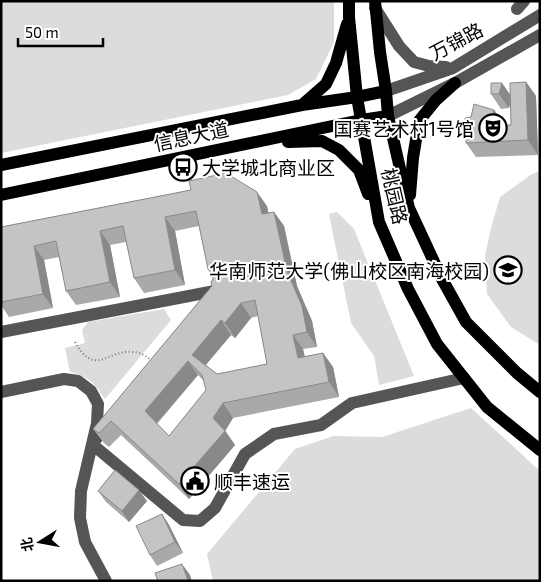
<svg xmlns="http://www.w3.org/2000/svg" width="541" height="582" font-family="'Exo 2','Noto Sans SC',sans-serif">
  <rect width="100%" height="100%" fill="#fff"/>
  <path fill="#dcdcdc" d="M1,1H334V42L316,79L288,95L1,153Z
    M540,171V345L511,327L487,294L485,255L491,228L500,197L532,174Z
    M337,212L354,229L414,376L379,385L374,356L351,323L329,214Z
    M164,309L171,320L105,399C93,382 90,377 70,372L65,348L85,343L82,330L88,322Z
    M471,408L540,471V581H213L207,554L295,449L333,436L382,437Z"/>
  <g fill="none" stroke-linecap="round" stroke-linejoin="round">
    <path stroke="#777" stroke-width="2" stroke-dasharray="1 2.5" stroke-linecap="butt" d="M75,342C95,378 108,349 133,352C140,352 146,356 151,360"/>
    <path stroke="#555" stroke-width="12" d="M375,8L399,46L414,62L429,66L446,67
      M517,9L524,1
      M386,91L453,68L540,15
      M388,116L455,83L540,35
      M1,332L215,291L209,298
      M1,392L64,379L78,381L91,391L98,404L97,423L81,491L80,518L85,542L106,581
      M109,423L92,444L183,520L200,521L215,508L245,454L274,434L321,425L352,403L464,378"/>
    <path stroke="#000" stroke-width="12" d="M349,1V17L357,97L379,222L408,289L437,344L487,407L540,450
      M375,1L380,52L386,91L388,116L409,208L442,279L466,322L517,373L540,392
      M302,105L326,84L336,63L347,24
      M288,142L322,141L339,150L359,170L368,194
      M1,165L302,105L357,97L386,91
      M1,195L361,120L388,116
      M410,195L413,158L419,121L436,100L455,83"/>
  </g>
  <path fill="#a9a9a9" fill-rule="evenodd" d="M526,82L536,96L538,155L476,157L466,143L471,117L494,110L505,124L504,125H511V102L509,108L501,109L491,94V83L510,95Z
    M191,190L267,206L268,213L274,212L284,226L297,286L312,321L317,347L303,349L305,357L323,353L333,367L339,397L233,418L225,430L235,445L189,499L121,435L109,447L104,443L93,429L212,286L213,276L208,269L199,226L175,231L185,285L144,293L134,278L126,242L110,245L120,297L76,305L66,291L59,257L44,260L53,308L9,317L1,305V227ZM258,316L267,364L217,374L206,365L231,335L235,338L251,318ZM198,375L204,381L206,390L169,436L157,424Z
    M98,491L147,501L129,522L106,502Z
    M162,514L169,525L183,553L157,566L150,555Z"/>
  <path fill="#898989" d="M526,82L536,96L538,155L528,140Z
    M502,83L512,97L509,108L499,94Z
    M494,110L505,124L500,140L490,126Z
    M257,192L267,206L272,229L262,214Z
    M274,212L284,226L297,286L312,321L317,347L307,332L287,271Z
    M165,217L175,231L185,285L175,270Z
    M100,231L110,245L120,297L110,282Z
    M34,246L44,260L53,308L43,294Z
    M241,303L251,318L235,338L225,323Z
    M221,320L231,335L202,369L192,355Z
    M293,335L303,349L308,372L298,358Z
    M323,353L333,367L339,397L329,382Z
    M188,361L198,375L155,425L145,411Z
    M223,403L233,418L224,433L213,418Z
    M225,431L235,445L189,499L179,484Z
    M139,490L147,501L129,522L122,511Z
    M162,514L169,525L183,553L175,542Z
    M182,564L190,575L192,581H188Z"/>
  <path fill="#c4c4c4" stroke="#898989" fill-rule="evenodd" d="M526,82L528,140L466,143L465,118L471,117L474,104L494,110L490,126L511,125L510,83Z
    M491,83H502L499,94H491Z
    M226,173L257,192L262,214L274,212L287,271L302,306L307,332L293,335L298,358L323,353L329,382L223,403L213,418L225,431L179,484L111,421L99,433L93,429L212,286L211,282L213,279V275L208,269L196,211L165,217L175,270L134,278L123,226L100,231L110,282L66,291L56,241L34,246L43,294L1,302V227L191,190L189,181ZM255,300L267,364L217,374L192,355L221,320L225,323L241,303ZM188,361L202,375L206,390L169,436L145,411Z
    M115,470L139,490L122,511L98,491Z
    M162,514L175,542L150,555L136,526Z
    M182,564L188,581H158L155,573Z"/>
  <defs>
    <g id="theatre-ring" transform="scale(1.4375)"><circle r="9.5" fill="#fff" stroke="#000" stroke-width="1.5"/><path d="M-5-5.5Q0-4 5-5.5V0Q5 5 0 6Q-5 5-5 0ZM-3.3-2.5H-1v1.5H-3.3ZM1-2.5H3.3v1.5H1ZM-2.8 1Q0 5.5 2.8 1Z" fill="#000"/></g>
    <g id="bus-ring" transform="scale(1.4375)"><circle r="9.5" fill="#fff" stroke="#000" stroke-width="1.5"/><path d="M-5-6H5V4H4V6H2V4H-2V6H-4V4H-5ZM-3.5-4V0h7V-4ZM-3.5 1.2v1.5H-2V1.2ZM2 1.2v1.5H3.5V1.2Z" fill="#000"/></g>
    <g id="university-ring" transform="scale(1.4375)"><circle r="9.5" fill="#fff" stroke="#000" stroke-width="1.5"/><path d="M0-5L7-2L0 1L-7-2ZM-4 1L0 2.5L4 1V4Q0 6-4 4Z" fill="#000"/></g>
    <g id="civic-ring" transform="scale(1.4375)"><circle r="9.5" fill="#fff" stroke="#000" stroke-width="1.5"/><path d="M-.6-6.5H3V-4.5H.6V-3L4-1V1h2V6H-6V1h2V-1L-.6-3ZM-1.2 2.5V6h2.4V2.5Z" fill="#000"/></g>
  </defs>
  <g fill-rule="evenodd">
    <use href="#theatre-ring" x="493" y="128"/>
    <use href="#bus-ring" x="183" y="167"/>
    <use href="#university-ring" x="508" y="270"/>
    <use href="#civic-ring" x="195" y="481"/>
  </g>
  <g text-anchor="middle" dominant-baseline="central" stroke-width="4" stroke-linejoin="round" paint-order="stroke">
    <g font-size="19" fill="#000" stroke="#fff">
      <text transform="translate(456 41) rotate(-28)">万锦路</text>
      <text transform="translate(191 136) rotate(-12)">信息大道</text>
      <text transform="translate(395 196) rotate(77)">桃园路</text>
    </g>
    <g font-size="19" fill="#000" stroke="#fff" text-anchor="end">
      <text x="474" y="128">国赛艺术村1号馆</text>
      <text x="202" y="167" text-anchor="start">大学城北商业区</text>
      <text x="489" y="270">华南师范大学(佛山校区南海校园)</text>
      <text x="214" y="481" text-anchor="start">顺丰速运</text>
    </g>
  </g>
  <rect width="541" height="582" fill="none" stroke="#000000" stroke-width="5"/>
  <g transform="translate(40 542) rotate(259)" stroke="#ffffff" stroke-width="4" paint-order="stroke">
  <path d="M0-4L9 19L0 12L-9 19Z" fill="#000000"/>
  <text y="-8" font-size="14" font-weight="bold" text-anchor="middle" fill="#000000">北</text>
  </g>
  <path d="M18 38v8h85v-8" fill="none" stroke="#000000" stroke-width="2.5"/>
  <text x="25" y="38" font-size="15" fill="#000000" stroke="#ffffff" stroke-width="4" paint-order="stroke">50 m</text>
</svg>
